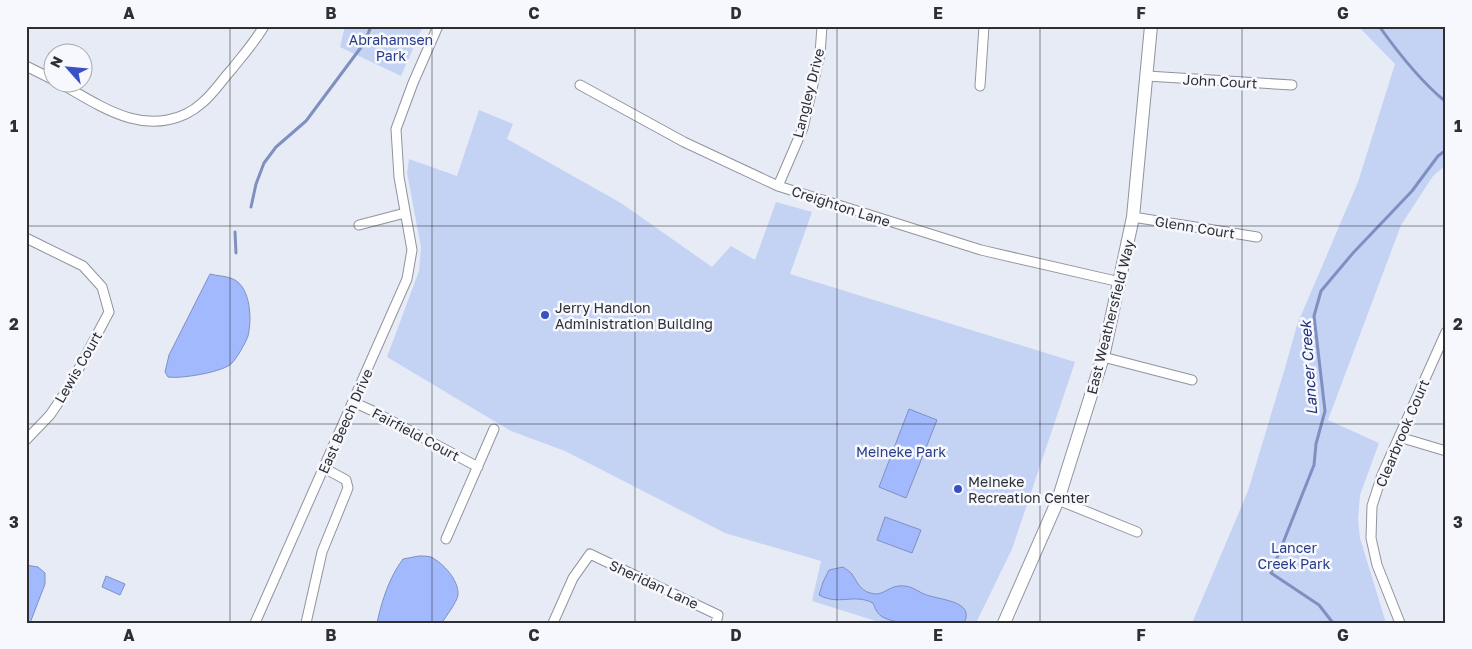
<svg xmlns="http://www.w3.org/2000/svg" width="1472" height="649" font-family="'Golos Text',sans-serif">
  <rect width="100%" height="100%" fill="#e7ebf5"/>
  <path fill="#c4d2f4" d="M345,26H423L401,76L340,47Z
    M1358,26H1446V165L1433,176L1401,225L1328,420L1379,443L1360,495L1358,519L1360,538L1386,623H1192L1248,491L1285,368L1297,325L1358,182L1395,64Z
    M479,110L513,124L507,139L621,203L712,267L731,246L755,260L776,202L812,212L790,274L1075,362L1012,549L976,623H882L812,601L821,561L725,533L565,451L511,431L387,357L419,271L421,247L407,173L409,159L457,176Z"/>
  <path fill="#a2bafd" stroke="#7f90c0" d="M210,274C217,276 227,276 233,279C251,287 252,320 248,336C246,342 237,358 232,363C224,372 181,379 168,377L165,372L169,355Z
    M909,409L937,420L906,498L879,487Z
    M885,517L921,530L912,553L877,540Z
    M419,556C423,556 427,556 431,557C443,563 459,580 458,595C457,602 446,616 442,623H377C382,600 389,578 403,559Z
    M26,565L38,567L45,573V584L30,623H26Z
    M843,567C846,569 849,571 852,574C857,582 860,590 870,593C883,597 887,587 899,586C911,585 915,590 924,594C937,600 976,600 964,623C945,623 896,627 881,616C876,612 875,608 873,603C853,593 839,606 819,595L823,582L829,570Z
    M106,576L125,584L120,595L102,587Z"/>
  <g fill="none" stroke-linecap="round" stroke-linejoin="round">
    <path stroke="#7f90c0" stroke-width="3" d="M1379,26C1399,54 1420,81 1446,102
      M251,207L256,184L264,163L276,147L306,121L365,42L371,26
      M235,232L236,253
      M1333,623L1319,605L1271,573L1314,465L1316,444L1325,411L1314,316L1321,291L1353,253L1412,191L1438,156L1446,150"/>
    <g stroke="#90949e" stroke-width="11">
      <path id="street" d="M26,66L52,79
        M1147,76L1292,85
        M58,82C81,95 105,111 130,118C155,125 182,121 202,103C213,94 222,80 232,69C243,55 255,42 264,26
        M580,85L684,142L778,186L981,250L1120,282
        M980,86L984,26
        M778,186L803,128L820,54L822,26
        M1133,217L1257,237
        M359,225L405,213
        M26,238L83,266L102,287L109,312L69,387L50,415L26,440
        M1103,357L1192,380
        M353,402L373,411L478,467
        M1399,437L1446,451
        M1058,500L1137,532
        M446,539L494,429
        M255,623L407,279L412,250L399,177L396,129L413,83L438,26
        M306,623L322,552L348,488L346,480L324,468
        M553,623L573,578L590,554L718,615L716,623
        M1400,623L1377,565L1371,538L1372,506L1382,475L1446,332"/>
    </g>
    <g stroke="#90949e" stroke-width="14">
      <path id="secondary" d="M1004,623L1058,500L1103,357L1133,217L1151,26"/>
    </g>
    <use href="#street" stroke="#fff" stroke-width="9"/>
    <use href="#secondary" stroke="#fff" stroke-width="12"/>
  </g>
  <path fill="none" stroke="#2e2f33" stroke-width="1" stroke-opacity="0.55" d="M230,26V623M432,26V623M635,26V623M837,26V623M1040,26V623M1242,26V623M26,226H1446M26,424H1446"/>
  <g fill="#3852c4" stroke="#f6f8fe" stroke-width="2">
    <circle cx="545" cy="315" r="5"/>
    <circle cx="958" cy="489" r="5"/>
  </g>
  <g text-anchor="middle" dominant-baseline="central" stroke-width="5" stroke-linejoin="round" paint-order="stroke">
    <g font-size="14" fill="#283b87" stroke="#f6f8fe">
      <text x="391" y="39">Abrahamsen<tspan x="391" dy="16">Park</tspan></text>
      <text x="901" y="451">Meineke Park</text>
      <text x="1294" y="547">Lancer<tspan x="1294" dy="16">Creek Park</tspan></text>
    </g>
    <g font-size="14" fill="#2e2f33" stroke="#f6f8fe">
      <text transform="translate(1220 81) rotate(3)">John Court</text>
      <text transform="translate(808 93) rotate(-76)">Langley Drive</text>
      <text transform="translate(841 206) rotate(18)">Creighton Lane</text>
      <text transform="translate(1195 227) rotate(9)">Glenn Court</text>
      <text transform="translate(1110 317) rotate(-76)">East Weathersfield Way</text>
      <text transform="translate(78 367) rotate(-60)">Lewis Court</text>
      <text transform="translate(345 421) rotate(-66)">East Beech Drive</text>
      <text transform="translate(1402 433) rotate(-67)">Clearbrook Court</text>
      <text transform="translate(416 434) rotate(28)">Fairfield Court</text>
      <text transform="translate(654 584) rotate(25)">Sheridan Lane</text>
    </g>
    <g font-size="14" fill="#2e2f33" stroke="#f6f8fe" text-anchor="start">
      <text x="555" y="307">Jerry Handlon<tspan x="555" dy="16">Administration Building</tspan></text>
      <text x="968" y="481">Meineke<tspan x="968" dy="16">Recreation Center</tspan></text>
    </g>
    <g font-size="15" font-style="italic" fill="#1d2e79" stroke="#f6f8fe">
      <text transform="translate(1308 368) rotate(-94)">Lancer Creek</text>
    </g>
  </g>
  <rect width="1472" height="649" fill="none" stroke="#f6f8fe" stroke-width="55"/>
  <g transform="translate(68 68) rotate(297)"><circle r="24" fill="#f6f8fe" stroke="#a6a8ad"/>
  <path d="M0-4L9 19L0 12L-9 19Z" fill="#3852c4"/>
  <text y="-8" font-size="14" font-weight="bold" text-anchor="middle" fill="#2e2f33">N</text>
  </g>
  <rect x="28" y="28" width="1416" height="594" fill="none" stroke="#2e2f33" stroke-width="2"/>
  <g font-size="16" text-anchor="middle" font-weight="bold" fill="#2e2f33">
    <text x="129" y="19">A</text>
    <text x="331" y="19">B</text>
    <text x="534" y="19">C</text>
    <text x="736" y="19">D</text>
    <text x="938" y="19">E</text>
    <text x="1141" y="19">F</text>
    <text x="1343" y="19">G</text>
    <text x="14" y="132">1</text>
    <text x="1458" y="132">1</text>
    <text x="14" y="330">2</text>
    <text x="1458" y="330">2</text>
    <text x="14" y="528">3</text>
    <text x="1458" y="528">3</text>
    <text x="129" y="641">A</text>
    <text x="331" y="641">B</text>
    <text x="534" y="641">C</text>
    <text x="736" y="641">D</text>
    <text x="938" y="641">E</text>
    <text x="1141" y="641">F</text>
    <text x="1343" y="641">G</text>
  </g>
</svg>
